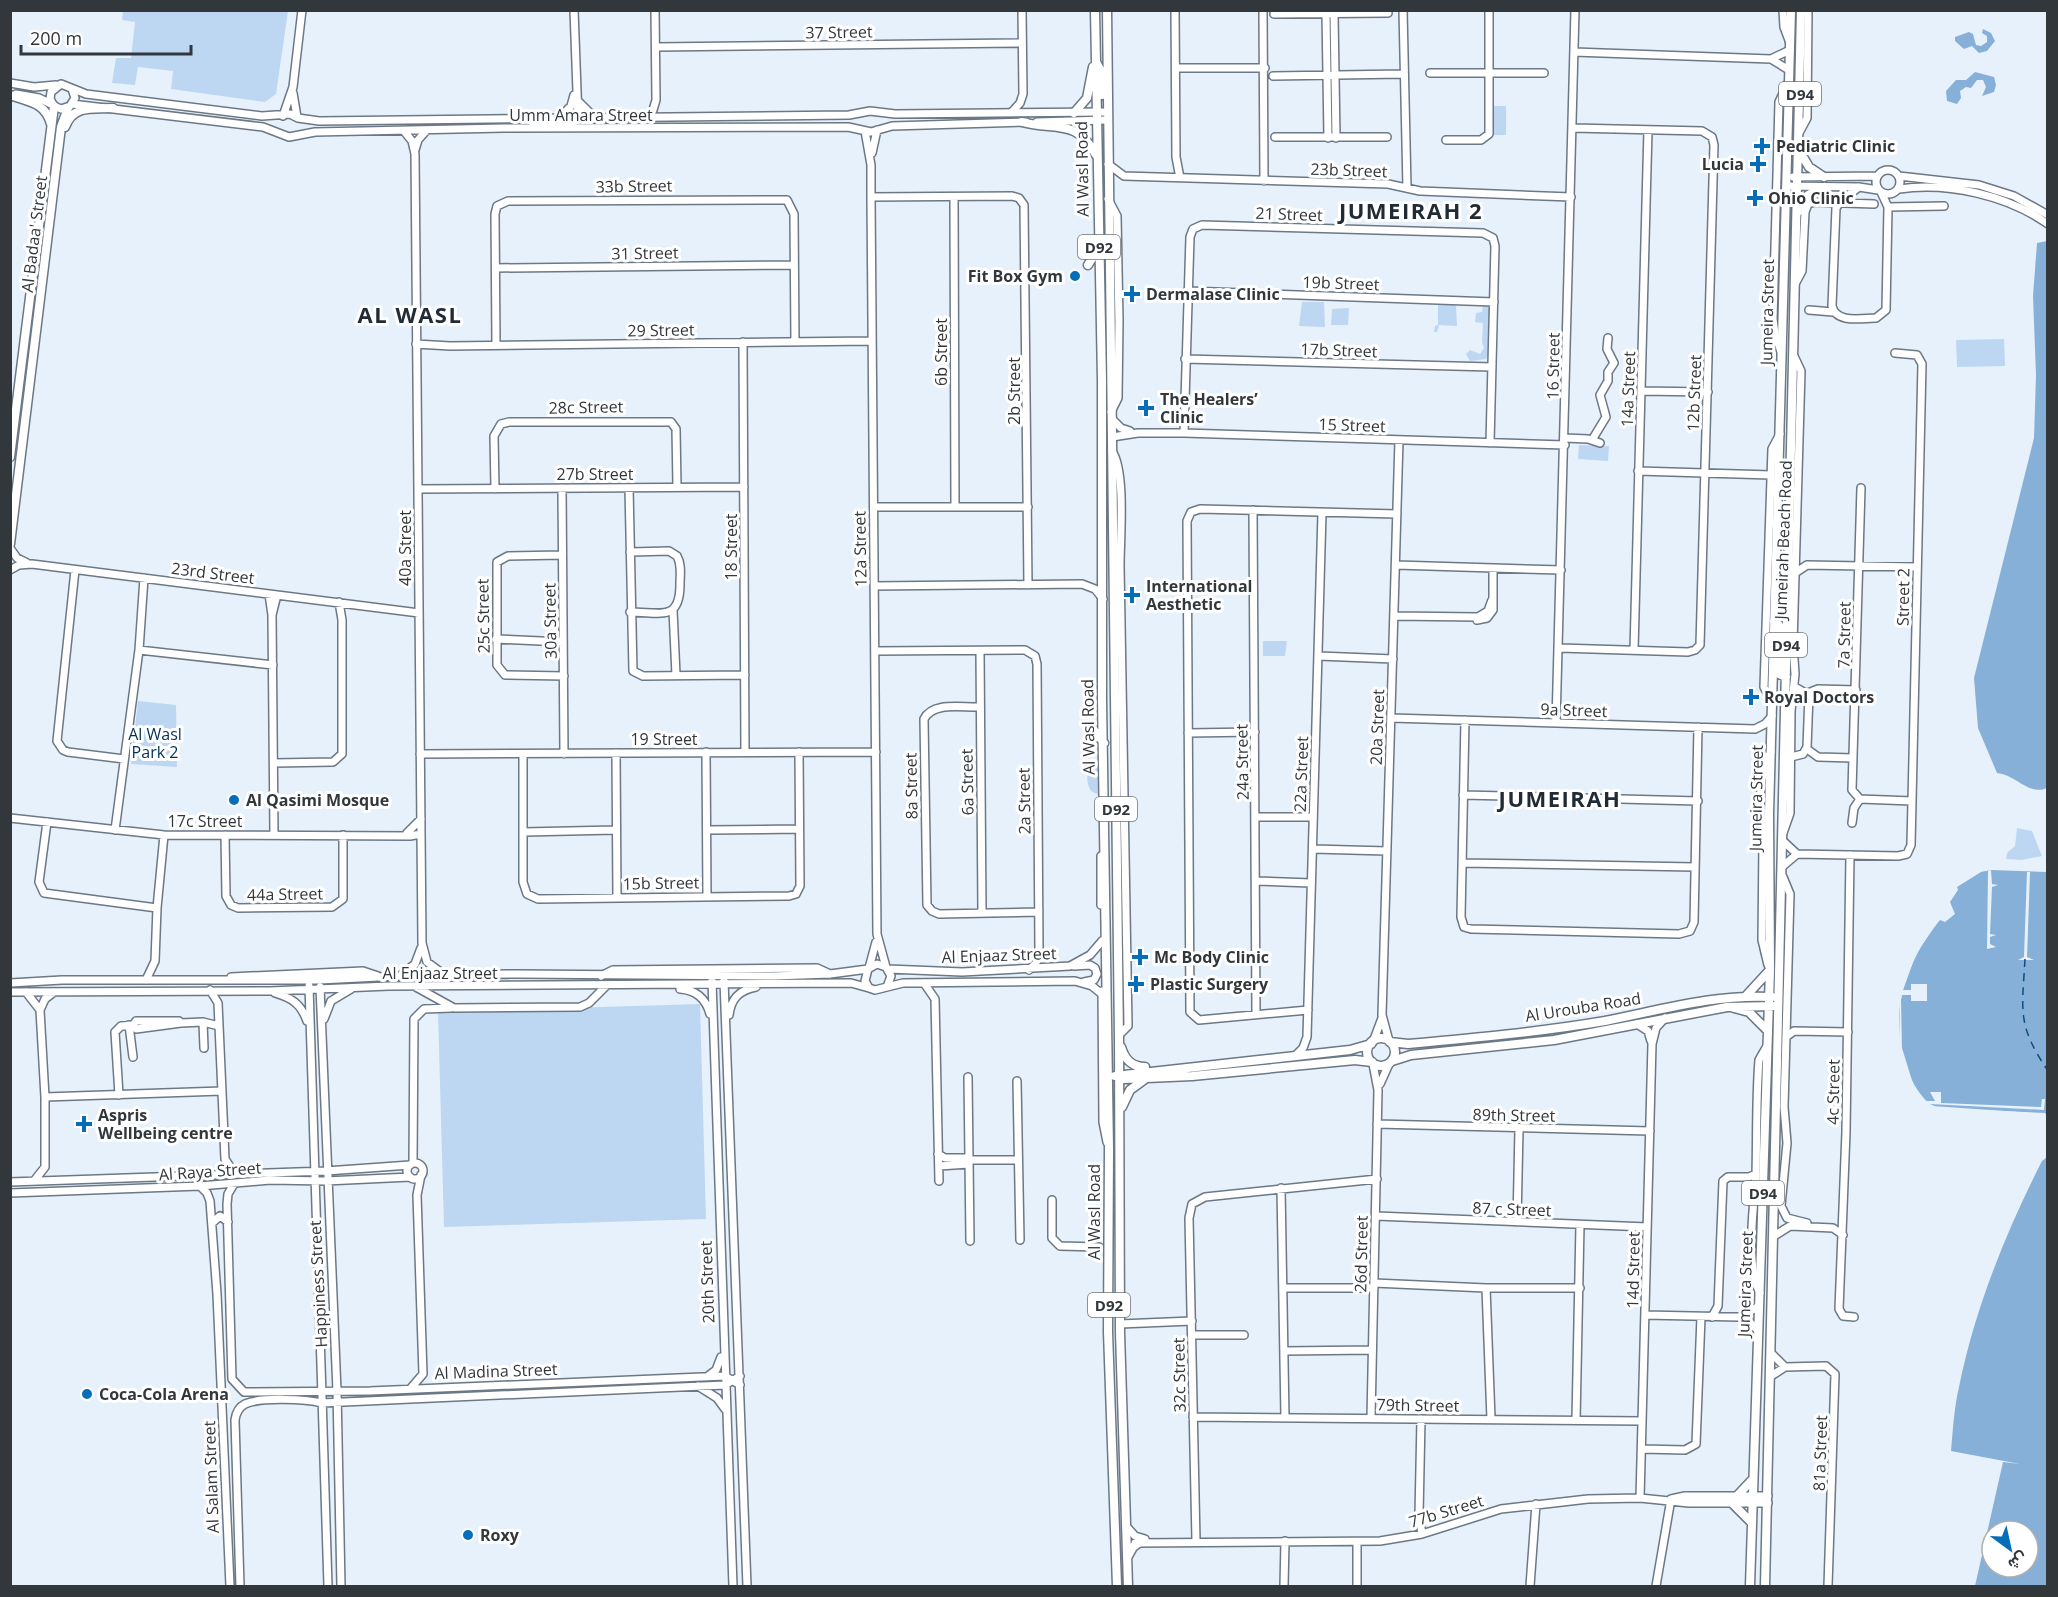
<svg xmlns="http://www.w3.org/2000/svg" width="2058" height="1597" font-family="'Open Sans',Vazirmatn,sans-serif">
  <rect width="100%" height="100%" fill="#e6f1fc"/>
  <path fill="#bdd7f3" d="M123,11H288L276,94L265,102L171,89L173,71L138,67L135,85L112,83L116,58H131L135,22L122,20Z
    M1494,106H1506V135H1494Z
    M1302,302H1324L1325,327L1299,326Z
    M1473,304L1488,305L1490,308V353L1486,359L1470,361L1466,354L1470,350L1480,354L1484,348L1482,342L1483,323L1475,322L1476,313L1482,312L1483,306Z
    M1438,305H1456L1457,326L1439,325L1437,332H1434L1435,326L1438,325Z
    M1349,308L1348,325H1331L1332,309Z
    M2004,339L2005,366L1957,367L1956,340Z
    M1579,445L1609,446L1608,461L1578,459Z
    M1263,641H1287L1285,656H1263Z
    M138,701L176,705L177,767L131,764Z
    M1099,761V795L1091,791C1084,779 1087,767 1099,761Z
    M2017,828L2032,831L2042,856L2022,860L2006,859L2007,853L2015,846Z
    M700,1004L706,1219L444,1227L438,1012Z"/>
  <path fill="#87b0d9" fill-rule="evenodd" d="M1983,29L1991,33L1995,41L1987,51L1979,53L1972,46L1964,49L1955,41V37L1969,32L1973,34L1976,45L1981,46L1987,42V36L1982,33Z
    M1975,72L1994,77L1996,85L1994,92L1982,96L1986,87L1983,80H1977L1971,88L1966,87L1960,91L1961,98L1957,104L1947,101L1946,91L1956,80H1966Z
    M2047,241V788C2028,796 2017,775 1997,773L1978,728L1974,678L2034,438L2036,375L2033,296L2037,243Z
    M1991,870L2047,872V1114L1932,1106C1902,1082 1893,1026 1903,990C1910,964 1923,940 1940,920L1945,922L1955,914L1950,902L1958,890L1957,887L1981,872Z
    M2047,1157V1586H1975L2003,1462L2020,1464L1951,1451C1953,1430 1954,1408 1959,1387C1975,1308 2006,1232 2042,1161ZM1992,1531H2028V1567H1992Z"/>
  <path fill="#e6f1fc" d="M1991,870L1992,884L1998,885L1992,887L1990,934L1996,935L1990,937V944L1996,947L1987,949L1988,871Z
    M2027,872H2030L2027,957L2034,960H2018L2024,957Z
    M1940,917L1946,920H1939L1916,954L1903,990H1911V984H1927V1001H1911V995H1902L1901,1000L1902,1048L1914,1087L1926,1101H1935L1930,1092H1941V1103L2041,1107L2042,1099H2045L2044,1110L1930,1104L1939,1108L2045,1113L2048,1117L1938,1111L1924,1104L1912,1088L1899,1049L1900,990L1915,949Z"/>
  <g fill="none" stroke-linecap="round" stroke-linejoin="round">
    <path stroke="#0e4c7f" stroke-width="1.5" stroke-dasharray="8 6" stroke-linecap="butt" d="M2025,959C2022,1012 2017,1025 2048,1071"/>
    <g stroke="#6c7885" stroke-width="10">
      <path id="minor" d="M1175,10L1176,157L1180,178
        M1263,10L1264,181
        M1403,10L1407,188
        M1783,10L1784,27L1790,43
        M1274,14L1388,13
        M1326,14L1328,138
        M1334,14L1336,138
        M656,47L1022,43
        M1574,52L1771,59L1790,50
        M1771,59L1789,70
        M1176,68H1265
        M1430,73H1544
        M1273,76L1403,74
        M10,83L34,87L56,85
        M72,89L75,98L70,106L61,109L54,106L50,99L51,92L61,84L86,94L262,116L290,114L298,118L319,121L849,115L870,111L895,114L1108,112
        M293,93L297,117
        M16,94L39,98L51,104
        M578,101L595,118
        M72,104L263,127L289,137L315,132L504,128L848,127L871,132L892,126L1026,122
        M1011,113L1020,103L1023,94L1022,10
        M283,116L293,87L302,10
        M647,117L653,110L656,100L655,10
        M559,118L571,106L574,95
        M1037,122L1107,120
        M533,124H571L578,118L574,10
        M404,131L412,141L415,154L422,943L427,962L442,973
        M865,131L871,165V197L877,934L886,967
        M1799,133L1807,118L1808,10
        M1275,137H1387
        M1446,140H1481L1489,134V10
        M415,150L418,140L426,131
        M872,153L877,130
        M1108,164L1124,176L1388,184L1420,191L1571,197
        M1876 182a12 12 0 1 1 24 0a12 12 0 1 1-24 0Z
        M1899,176L1979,185L2014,196L2048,215
        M1793,177L1877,176
        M1786,186L1859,187L1878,190
        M1859,187L1841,201L1836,208L1832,306C1836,324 1862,318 1876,318L1886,310L1888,207L1881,192
        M1899,189C1948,182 2007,195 2048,224
        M871,197L1012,196L1019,198L1024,205L1028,585
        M954,197L955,507
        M1108,199L1117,216L1119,321L1118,398L1111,412
        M1888,207L1944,206
        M496,268L794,265
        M1795,284L1802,271L1805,212L1808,204L1815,202L1874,204
        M1187,291L1494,302
        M1809,310L1833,312
        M743,342L745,752
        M416,344L450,346L872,341
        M496,345L495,214L497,206L508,201L787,200L794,214L795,342
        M1781,352L1775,334L1773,319L1779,102L1788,83
        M1185,359L1492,367
        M1641,391L1708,392
        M1112,419L1121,428L1130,431
        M1184,433L1190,237L1193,229L1202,225L1483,233L1493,238L1495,246L1490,443
        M1112,437L1138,433H1184L1565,445
        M1565,438L1588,439L1600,443
        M1592,440L1606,417L1600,395L1608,381V372L1614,363L1607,349L1608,338
        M1112,451C1126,472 1120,538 1120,566L1128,1026L1119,1035
        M1638,471L1771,475
        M562,488L564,754
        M629,488L633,671L643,676L745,675
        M1861,488L1852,790L1860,799L1912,801
        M418,489L744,487
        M495,489L494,436L501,424L509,422H671L676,429L677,487
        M874,507H1028
        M1253,510L1256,1014
        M10,548L17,558L27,563
        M562,555L508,556L497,562V665L505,675L564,676
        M1396,565L1561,570
        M10,570L19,565L32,564L419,613
        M75,570L57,741L63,750L68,752L124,759
        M1795,573L1807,565L1917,567
        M874,586L1082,584L1095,589L1103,599
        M269,594L272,615L274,835
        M673,610L676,675
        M630,612C661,612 680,622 680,584C680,575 682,565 677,556L669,551L630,552
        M272,615L277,595
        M1394,616L1478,617L1488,611L1492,600
        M1477,620L1487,618L1493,610V568
        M496,639L563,642
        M1560,648L1688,652L1695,650L1700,645L1714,145L1712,137L1702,131L1573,128
        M139,650L273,665
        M1634,650L1648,130
        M875,651L1025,650L1035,656L1037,664L1039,950L1036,963L1029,970
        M980,651L982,912
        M1319,656L1393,659
        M1808,693L1818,689L1856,690
        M1772,702L1764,687L1772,449L1780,434
        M980,707C963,708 933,701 924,719L927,905L932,911L939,914L1039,912
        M1391,718L1755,729L1765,724L1772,716
        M1465,720L1461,917L1464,927L1471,929L1679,934L1690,931L1694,922L1698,727
        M1556,723L1575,10
        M1188,733L1255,732
        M1807,749L1818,757L1853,758
        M706,752L707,896
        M616,753L617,898
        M420,754L876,752
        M523,754V882L527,894L538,899L789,896L796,894L800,886L799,752
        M1791,757L1803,754L1807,747L1809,695L1795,687
        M274,763L333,762L342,754V620L339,602
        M1463,795L1698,801
        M1256,817H1313
        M10,818L164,835L410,836L421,834
        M47,822L39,882L44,893L157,908
        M1852,823L1854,808L1860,799
        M115,830L139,650L144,578
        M707,830L799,829
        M524,832L615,830
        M407,833L421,819
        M1783,833L1790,813L1791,711L1795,674L1793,644L1801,371L1794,356
        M225,835L226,896L231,905L238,908L332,907L343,899V835
        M1783,841L1797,854
        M1313,849L1387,851
        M1797,854L1898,856L1907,854L1911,845L1922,364L1917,355L1895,353
        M1850,855L1846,1132L1839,1309L1843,1316L1854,1317
        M1101,856V905
        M1462,863L1695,867
        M1783,866L1797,854
        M1783,877L1790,894L1784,1107L1787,1143L1781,1206L1787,1218L1807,1223
        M1256,881L1311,883
        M1768,965L1762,940L1763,841L1760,797L1764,764L1771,752
        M1074,966L1090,965L1095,968L1097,974L1094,980L1084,982
        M869,968L876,942
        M888,969L962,972L1070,966L1090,955L1102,941
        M402,974L415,964L421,948
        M601,976L613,970L817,968L830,974
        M231,977L363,971L378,976
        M146,980L155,961L157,908L164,835
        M712,981L733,1586
        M724,981L747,1586
        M10,983L62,980H319L419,975L519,974L773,976L830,974L868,969
        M924,983L935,999L939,1181
        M309,986L328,1586
        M320,987L337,1391L341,1586
        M416,987L454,1008L580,1007L589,1003L606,986
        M887,987L891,976L886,967L877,964L868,969L865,981L869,988L875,990L903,983L1075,981L1092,986L1103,995
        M680,989C696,990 706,999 710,1014
        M210,990L218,1003L225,1159L234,1173
        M1102,991L1103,1122L1107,1142
        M10,992L270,991L389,986L851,983L869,988
        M26,992L40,1010L45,1097V1167L34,1181
        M275,993C292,998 301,1004 307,1021
        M40,1010L45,999L54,992
        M1308,1010L1199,1020L1190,1012L1187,521L1191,512L1200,509L1397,514
        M729,1015C731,999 739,990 756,987
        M324,1019L331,1001L351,989
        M136,1021H179L181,1023L136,1029L133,1025Z
        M203,1022L204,1048
        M181,1023L203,1022L219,1026
        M1637,1024L1648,1031L1651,1041
        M129,1025L133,1057
        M1786,1037L1794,1031L1848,1032
        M1389,1041L1382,1015L1399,440
        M1373,1042L1382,1018
        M1297,1054L1303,1048L1307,1037L1322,513
        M968,1077L970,1241
        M1017,1081L1020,1240
        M1380,1084L1389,1064
        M119,1095L115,1032L121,1026L133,1025
        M45,1097L222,1091
        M1377,1124L1650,1131
        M938,1154L945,1158H969
        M969,1160H1018
        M413,1163L414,1019L424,1009L451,1008
        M407 1171a8 8 0 1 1 16 0a8 8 0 1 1-16 0Z
        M939,1166L969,1164
        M10,1182L326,1171L410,1165
        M234,1184L228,1194L227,1204L232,1379L244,1392L370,1391L725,1376L740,1385
        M200,1186L207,1193L210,1201L217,1294L230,1586
        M1281,1188L1285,1418
        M10,1193L200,1186L270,1180L326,1181L410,1177
        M1052,1200V1238L1060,1246L1099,1247
        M1376,1216L1647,1227
        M1517,1222L1519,1129
        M212,1223L220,1216L228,1222
        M1774,1236L1790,1226L1833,1228L1843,1235
        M1374,1283L1486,1288H1580
        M1284,1288H1374
        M1486,1288L1491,1419
        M1760,1293C1745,1266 1754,1205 1756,1175C1757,1136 1756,1098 1759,1060L1767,1046
        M1645,1315L1739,1317L1748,1320L1758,1331
        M1712,1317L1718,1306L1723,1181L1728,1177H1749L1756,1174
        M1741,1317L1759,1306
        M1120,1324L1192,1321
        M1192,1335H1244
        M1284,1351L1372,1350
        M1772,1354L1785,1367
        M708,1376L716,1370L721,1357
        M1771,1376L1785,1367L1826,1366L1835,1374L1828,1586
        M698,1386L717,1398L725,1409
        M411,1388L423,1374L417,1195L421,1175
        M1193,1417L1642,1421
        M1371,1418L1378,1090L1373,1064
        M1421,1419L1419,1515L1422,1534
        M1576,1420L1580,1225
        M1642,1449L1685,1450L1696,1444L1701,1317
        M1640,1498L1652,1044L1656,1028L1665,1018
        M1671,1499L1685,1496H1768
        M1126,1526L1135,1536L1145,1539
        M1196,1541L1189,1218L1192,1204L1205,1197L1377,1179
        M1135,1543L1380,1541L1422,1534L1501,1509L1588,1499L1640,1498L1689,1503H1768
        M240,1586L235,1420C236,1413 239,1407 245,1404C260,1397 306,1399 322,1403L725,1385L740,1376
        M1284,1586L1285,1541
        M1357,1586V1542
        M1530,1586L1536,1504
        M1656,1586L1671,1499"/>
    </g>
    <g stroke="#6c7885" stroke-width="11">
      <path id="major" d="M1095,10L1102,380V701L1109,1149L1108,1332L1117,1586
        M1107,10L1119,1040L1120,1333L1128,1586
        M1096,62L1102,73V95
        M10,95C29,102 45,102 51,124
        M1074,113L1087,98L1093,67
        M1022,122C1055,131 1077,118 1096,155
        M65,127C73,104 94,109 113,108
        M1800,152L1809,167L1824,177
        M1798,212L1808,195L1824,187
        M1088,265L1099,247
        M10,457L54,106
        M10,544L61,127L68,108
        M1774,621L1779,625L1780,631L1779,674L1786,677
        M1093,729L1104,743
        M1746,996L1769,971
        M1734,1008L1749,1012L1767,1030
        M1367 1052a14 14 0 1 1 28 0a14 14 0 1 1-28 0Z
        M1390,1042L1408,1044C1474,1038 1540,1032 1605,1021C1661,1010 1715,994 1772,997
        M1121,1047C1125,1060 1132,1067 1145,1067
        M1392,1061L1411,1055L1554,1040L1727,1007L1773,1006
        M1115,1076L1350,1050L1371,1044
        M1124,1079L1192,1076L1355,1060L1372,1062
        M1122,1107L1130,1090L1145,1079
        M1736,1497L1753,1479
        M1733,1504L1751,1522
        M1128,1556L1133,1547L1140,1542
        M1750,1586L1770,970L1769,814L1791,10
        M1765,1586L1801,10"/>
    </g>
    <use href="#minor" stroke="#fff" stroke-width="7"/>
    <use href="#major" stroke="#fff" stroke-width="8"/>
  </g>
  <g fill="#066db9" stroke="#fff" stroke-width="2">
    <path d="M1759 137h6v6h6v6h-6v6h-6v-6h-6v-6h6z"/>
    <path d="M1755 155h6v6h6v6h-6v6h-6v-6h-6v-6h6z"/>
    <path d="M1752 189h6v6h6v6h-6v6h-6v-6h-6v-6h6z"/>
    <circle cx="1075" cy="276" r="6"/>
    <path d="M1129 285h6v6h6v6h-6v6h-6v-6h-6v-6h6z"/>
    <path d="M1143 399h6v6h6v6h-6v6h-6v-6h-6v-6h6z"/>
    <path d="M1129 586h6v6h6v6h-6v6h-6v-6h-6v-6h6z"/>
    <path d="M1748 688h6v6h6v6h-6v6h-6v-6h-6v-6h6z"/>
    <circle cx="234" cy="800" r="6"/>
    <path d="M1137 948h6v6h6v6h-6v6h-6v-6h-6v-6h6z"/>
    <path d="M1133 975h6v6h6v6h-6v6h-6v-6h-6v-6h6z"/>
    <path d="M81 1115h6v6h6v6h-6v6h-6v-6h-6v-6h6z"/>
    <circle cx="87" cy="1394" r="6"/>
    <circle cx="468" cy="1535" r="6"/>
  </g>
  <g text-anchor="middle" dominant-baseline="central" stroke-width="6" stroke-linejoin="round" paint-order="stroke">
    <g fill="#fff" stroke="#707376" stroke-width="1.5">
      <rect x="1779" y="82" width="42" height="24" rx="4.5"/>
      <rect x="1078" y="235" width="42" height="24" rx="4.5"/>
      <rect x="1765" y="633" width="42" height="24" rx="4.5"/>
      <rect x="1095" y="797" width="42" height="24" rx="4.5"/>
      <rect x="1742" y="1181" width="42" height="24" rx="4.5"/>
      <rect x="1088" y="1293" width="42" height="24" rx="4.5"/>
    </g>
    <g font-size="15" font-weight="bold" fill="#32373c">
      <text x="1800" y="94">D94</text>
      <text x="1099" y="247">D92</text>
      <text x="1786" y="645">D94</text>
      <text x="1116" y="809">D92</text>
      <text x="1763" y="1193">D94</text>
      <text x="1109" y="1305">D92</text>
    </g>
    <g font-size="16" fill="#32373c" stroke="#fff">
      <text transform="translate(839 32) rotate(-1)">37 Street</text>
      <text x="581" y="115">Umm Amara Street</text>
      <text transform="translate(1082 169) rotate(-91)">Al Wasl Road</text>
      <text transform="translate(1349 170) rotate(2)">23b Street</text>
      <text transform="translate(634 186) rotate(-1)">33b Street</text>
      <text transform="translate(1289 214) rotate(2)">21 Street</text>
      <text transform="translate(34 234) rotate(-83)">Al Badaa' Street</text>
      <text transform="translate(645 253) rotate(-1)">31 Street</text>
      <text transform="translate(1341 283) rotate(2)">19b Street</text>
      <text transform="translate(1767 312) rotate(-89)">Jumeira Street</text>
      <text transform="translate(661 330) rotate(-1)">29 Street</text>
      <text transform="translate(1339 350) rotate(2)">17b Street</text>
      <text transform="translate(941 352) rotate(-90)">6b Street</text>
      <text transform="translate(1553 366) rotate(-89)">16 Street</text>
      <text transform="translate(1628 389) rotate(-88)">14a Street</text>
      <text transform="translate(1014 391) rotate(-90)">2b Street</text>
      <text transform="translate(1694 393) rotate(-88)">12b Street</text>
      <text transform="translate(586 407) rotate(-1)">28c Street</text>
      <text transform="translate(1352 425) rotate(2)">15 Street</text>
      <text x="595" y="474">27b Street</text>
      <text transform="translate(1783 540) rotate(-88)">Jumeirah Beach Road</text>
      <text transform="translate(731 547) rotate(-90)">18 Street</text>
      <text transform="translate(405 548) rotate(-90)">40a Street</text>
      <text transform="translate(860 549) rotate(-91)">12a Street</text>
      <text transform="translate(213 573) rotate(7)">23rd Street</text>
      <text transform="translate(1903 597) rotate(-89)">Street 2</text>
      <text transform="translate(483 616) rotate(-91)">25c Street</text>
      <text transform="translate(550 621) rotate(-91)">30a Street</text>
      <text transform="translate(1844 635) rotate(-89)">7a Street</text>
      <text transform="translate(1574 710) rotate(2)">9a Street</text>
      <text transform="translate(1088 727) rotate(-91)">Al Wasl Road</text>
      <text transform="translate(1377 727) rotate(-88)">20a Street</text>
      <text x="664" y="739">19 Street</text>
      <text transform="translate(1242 762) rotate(-91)">24a Street</text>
      <text transform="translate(1301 774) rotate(-88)">22a Street</text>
      <text transform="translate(967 782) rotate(-91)">6a Street</text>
      <text transform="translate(911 786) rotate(-91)">8a Street</text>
      <text transform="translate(1756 798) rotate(-89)">Jumeira Street</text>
      <text transform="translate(1024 801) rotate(-91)">2a Street</text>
      <text x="205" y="821">17c Street</text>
      <text transform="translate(661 883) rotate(-1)">15b Street</text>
      <text transform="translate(285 894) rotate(-1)">44a Street</text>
      <text transform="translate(999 955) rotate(-2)">Al Enjaaz Street</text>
      <text x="440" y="973">Al Enjaaz Street</text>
      <text transform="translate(1583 1007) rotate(-9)">Al Urouba Road</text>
      <text transform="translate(1833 1092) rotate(-89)">4c Street</text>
      <text transform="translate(1514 1115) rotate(1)">89th Street</text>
      <text transform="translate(210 1171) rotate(-4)">Al Raya Street</text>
      <text transform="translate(1512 1209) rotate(2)">87 c Street</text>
      <text transform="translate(1094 1212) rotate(-90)">Al Wasl Road</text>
      <text transform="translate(1361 1254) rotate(-89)">26d Street</text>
      <text transform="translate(1633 1270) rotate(-89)">14d Street</text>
      <text transform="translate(707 1282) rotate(-92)">20th Street</text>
      <text transform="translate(318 1284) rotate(-93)">Happiness Street</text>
      <text transform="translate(1745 1284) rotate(-88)">Jumeira Street</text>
      <text transform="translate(496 1371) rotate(-2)">Al Madina Street</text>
      <text transform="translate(1179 1375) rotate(-91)">32c Street</text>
      <text transform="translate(1418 1405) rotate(1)">79th Street</text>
      <text transform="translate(1820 1453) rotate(-88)">81a Street</text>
      <text transform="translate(211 1477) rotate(-92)">Al Salam Street</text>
      <text transform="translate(1446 1511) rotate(-17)">77b Street</text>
    </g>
    <g font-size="16" font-weight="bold" fill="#32373c" stroke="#fff" text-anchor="start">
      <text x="1776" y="146">Pediatric Clinic</text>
      <text x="1744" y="164" text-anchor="end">Lucia</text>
      <text x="1768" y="198">Ohio Clinic</text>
      <text x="1063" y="276" text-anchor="end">Fit Box Gym</text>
      <text x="1146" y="294">Dermalase Clinic</text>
      <text x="1160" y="399">The Healers’<tspan x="1160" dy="18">Clinic</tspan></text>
      <text x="1146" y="586">International<tspan x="1146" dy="18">Aesthetic</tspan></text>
      <text x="1764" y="697">Royal Doctors</text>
      <text x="246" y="800">Al Qasimi Mosque</text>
      <text x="1154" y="957">Mc Body Clinic</text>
      <text x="1150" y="984">Plastic Surgery</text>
      <text x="98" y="1115">Aspris<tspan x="98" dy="18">Wellbeing centre</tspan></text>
      <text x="99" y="1394">Coca-Cola Arena</text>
      <text x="480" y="1535">Roxy</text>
    </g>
    <g font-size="16" fill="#023158" stroke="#fff">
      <text x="155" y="734">Al Wasl<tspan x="155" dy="18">Park 2</tspan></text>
    </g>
    <g font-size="22" font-weight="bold" letter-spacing="1.5" fill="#212b36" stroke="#fff">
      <text x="1411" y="210">JUMEIRAH 2</text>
      <text x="410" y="314">AL WASL</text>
      <text x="1560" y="798">JUMEIRAH</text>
    </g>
  </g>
  <rect width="2058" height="1597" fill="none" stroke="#32373c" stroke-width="24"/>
  <g transform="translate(2010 1549) rotate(147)"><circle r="28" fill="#ffffff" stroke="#adafb1" stroke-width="1.5"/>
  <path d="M0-4.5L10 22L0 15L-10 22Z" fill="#066db9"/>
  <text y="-9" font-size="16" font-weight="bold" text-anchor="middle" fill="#32373c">ش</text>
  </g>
  <path d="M21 45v9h170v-9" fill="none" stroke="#32373c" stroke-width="3"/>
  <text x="30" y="45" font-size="18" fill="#32373c" stroke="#ffffff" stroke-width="4.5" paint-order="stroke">200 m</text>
</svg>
